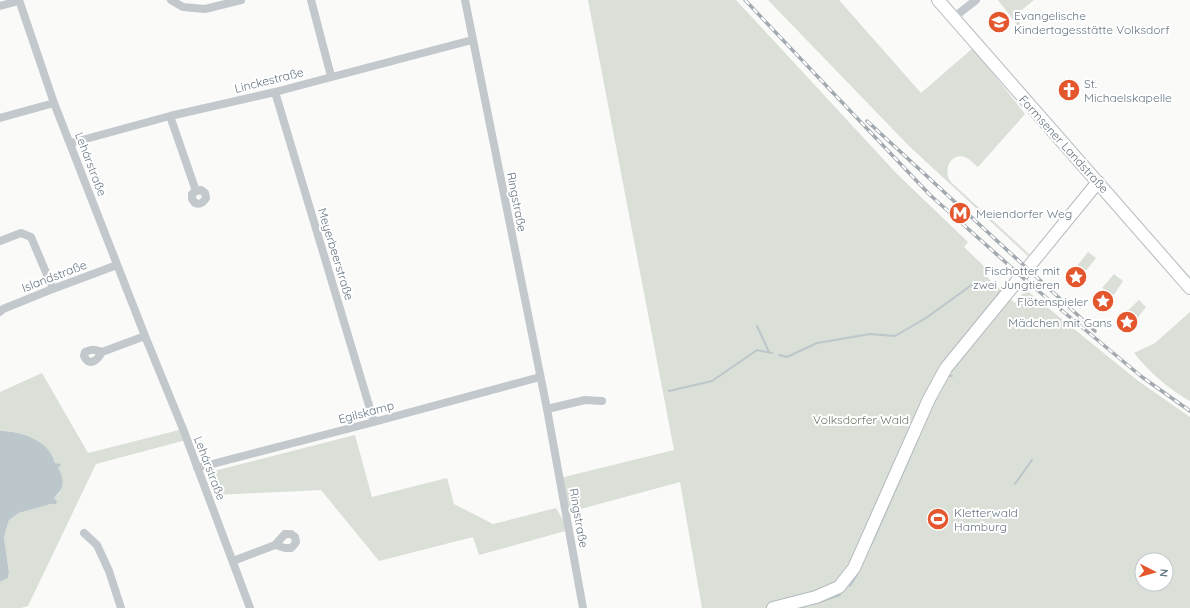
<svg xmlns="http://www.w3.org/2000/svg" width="1190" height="608" font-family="Quicksand,sans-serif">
  <rect width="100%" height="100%" fill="#fafaf8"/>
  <path fill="#dadfd7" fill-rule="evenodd" d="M588,0H736L897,174L968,242L964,247L990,272L986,276L1015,303L1026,290L1137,380L1190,417V608H702L680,482L566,513L560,478L674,450ZM1142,560H1166V584H1142Z
    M768,0H839L921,93L973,48L1025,114L978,167C974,164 970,159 965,157C949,152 942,173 952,183L1029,254L1028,256L909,146Z
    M998,0H1034L1019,12L1020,24L1018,26Z
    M1088,252L1096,258L1085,272L1077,266Z
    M1114,274L1123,281L1113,296L1102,288Z
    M1139,300L1146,307L1135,321L1126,312Z
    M1190,312V401C1170,390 1148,371 1134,353L1155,343Z
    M42,373L88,453L183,429L186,440L96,464L28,606L21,608H0V582L8,578L9,573L4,537L9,520L19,513L51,504L54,498L60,493C59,485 60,475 57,467C49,442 25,431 0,431V392Z
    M355,435L372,497L447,478L454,504L493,524L556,508L569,530L479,555L473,537L379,561L321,490L216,495L206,473Z"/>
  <path fill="#bbc7cb" d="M0,431C21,431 49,440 55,463L60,464L61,465L58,468C65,480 64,489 54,498L57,501L56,504H51L19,513L9,520L4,537L9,573L8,578L0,582Z"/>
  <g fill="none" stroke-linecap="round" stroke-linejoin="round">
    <path stroke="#bbc7cb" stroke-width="2" d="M757,326L769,352
      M779,355L787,357L817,343L870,334L895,336L926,318L973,284
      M949,376H952
      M669,391L712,381L757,350L772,353
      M1015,484L1032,460
      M872,543L919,436
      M850,586L858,573
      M822,601L840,595
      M798,608L806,606"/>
    <g stroke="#b3babf" stroke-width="14">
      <path id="secondary" d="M938,0L1190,288
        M773,608L816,597L839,587L854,568L929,399L946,368L1098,182"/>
    </g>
    <path stroke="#c3c8cc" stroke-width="8" d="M19,0L54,103L145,336L183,429L250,608
      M171,0L183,7L205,9L241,0
      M311,0L331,76
      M465,0L547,409L583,608
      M0,6L19,1
      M953,18L976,0
      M275,92L374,422
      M170,116L196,191L201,190L205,193L206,198C203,203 200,205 195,203L192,199V194L196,191
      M0,118L54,103
      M71,143L170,116L275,92L472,40
      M0,241L21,233L31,237L53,289
      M0,312L3,309L50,290L117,265
      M102,352C98,359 90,368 84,356L85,352C91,349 95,349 102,352L145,336
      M547,409L585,400L602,401
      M197,468L374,422L540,377
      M84,533L97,545L109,571L121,608
      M233,561L275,545L285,548H291L294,545L296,542L295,537L291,534H285L275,545"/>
    <use href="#secondary" stroke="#fff" stroke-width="12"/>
    <g stroke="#a2aab0" stroke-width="3.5">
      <path id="rail" d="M745,0L930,195L1030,284L1142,377L1190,411
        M867,121L1095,331"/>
    </g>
    <use href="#rail" stroke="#fff" stroke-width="2" stroke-dasharray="6" stroke-linecap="butt"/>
  </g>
  <defs>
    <g id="school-disc" transform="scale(1.15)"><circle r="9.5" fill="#e4572e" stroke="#fff"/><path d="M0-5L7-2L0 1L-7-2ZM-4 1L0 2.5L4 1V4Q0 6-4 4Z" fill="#fff"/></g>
    <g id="church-disc" transform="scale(1.15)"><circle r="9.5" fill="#e4572e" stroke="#fff"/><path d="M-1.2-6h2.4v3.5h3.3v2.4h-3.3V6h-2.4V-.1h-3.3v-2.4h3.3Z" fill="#fff"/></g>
    <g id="metro-disc" transform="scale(1.15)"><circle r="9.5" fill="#e4572e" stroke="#fff"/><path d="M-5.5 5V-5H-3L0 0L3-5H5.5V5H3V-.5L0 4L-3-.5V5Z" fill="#fff"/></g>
    <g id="sight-disc" transform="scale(1.15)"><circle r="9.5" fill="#e4572e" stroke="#fff"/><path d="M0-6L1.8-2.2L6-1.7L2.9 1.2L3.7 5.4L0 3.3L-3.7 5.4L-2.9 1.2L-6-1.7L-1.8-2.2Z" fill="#fff"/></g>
    <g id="stadium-disc" transform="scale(1.15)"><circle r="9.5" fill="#e4572e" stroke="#fff"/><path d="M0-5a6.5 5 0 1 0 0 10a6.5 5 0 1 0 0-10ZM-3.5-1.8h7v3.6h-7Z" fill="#fff"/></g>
  </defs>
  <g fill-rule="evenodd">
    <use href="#school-disc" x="999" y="22"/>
    <use href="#church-disc" x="1069" y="90"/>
    <use href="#metro-disc" x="960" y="213"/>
    <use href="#sight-disc" x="1076" y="277"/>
    <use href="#sight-disc" x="1103" y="301"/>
    <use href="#sight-disc" x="1127" y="322"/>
    <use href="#stadium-disc" x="938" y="519"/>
  </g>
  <g text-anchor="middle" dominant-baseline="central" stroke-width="4" stroke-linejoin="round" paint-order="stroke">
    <g font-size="12" fill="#657683" stroke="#fff" text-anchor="start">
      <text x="1014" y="15">Evangelische<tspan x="1014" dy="14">Kindertagesstätte Volksdorf</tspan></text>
      <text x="1084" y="83">St.<tspan x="1084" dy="14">Michaelskapelle</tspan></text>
      <text x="976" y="213">Meiendorfer Weg</text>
      <text x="1060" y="270" text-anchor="end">Fischotter mit<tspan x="1060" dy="14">zwei Jungtieren</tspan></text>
      <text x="1088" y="301" text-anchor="end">Flötenspieler</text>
      <text x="1112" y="322" text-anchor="end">Mädchen mit Gans</text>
      <text x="954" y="512">Kletterwald<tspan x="954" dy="14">Hamburg</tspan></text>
    </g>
    <g font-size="12" fill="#657683" stroke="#fff">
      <text transform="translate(269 80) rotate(-14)">Linckestraße</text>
      <text transform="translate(1064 144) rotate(48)">Farmsener Landstraße</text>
      <text transform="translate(91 164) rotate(69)">Lehárstraße</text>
      <text transform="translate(517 202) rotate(79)">Ringstraße</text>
      <text transform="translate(336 254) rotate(73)">Meyerbeerstraße</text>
      <text transform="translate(54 276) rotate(-21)">Islandstraße</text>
      <text transform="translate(366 412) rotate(-15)">Egilskamp</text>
      <text transform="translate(210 468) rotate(69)">Lehárstraße</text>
      <text transform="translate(579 518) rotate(80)">Ringstraße</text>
    </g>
    <g font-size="12" fill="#687a64" stroke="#fff">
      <text x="861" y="419">Volksdorfer Wald</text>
    </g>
  </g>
  <g transform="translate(1154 572) rotate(96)"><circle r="19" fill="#ffffff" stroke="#c1c8cd"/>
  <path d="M0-3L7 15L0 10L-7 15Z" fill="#e4572e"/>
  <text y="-6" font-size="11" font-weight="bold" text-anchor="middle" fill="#657683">N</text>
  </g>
</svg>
